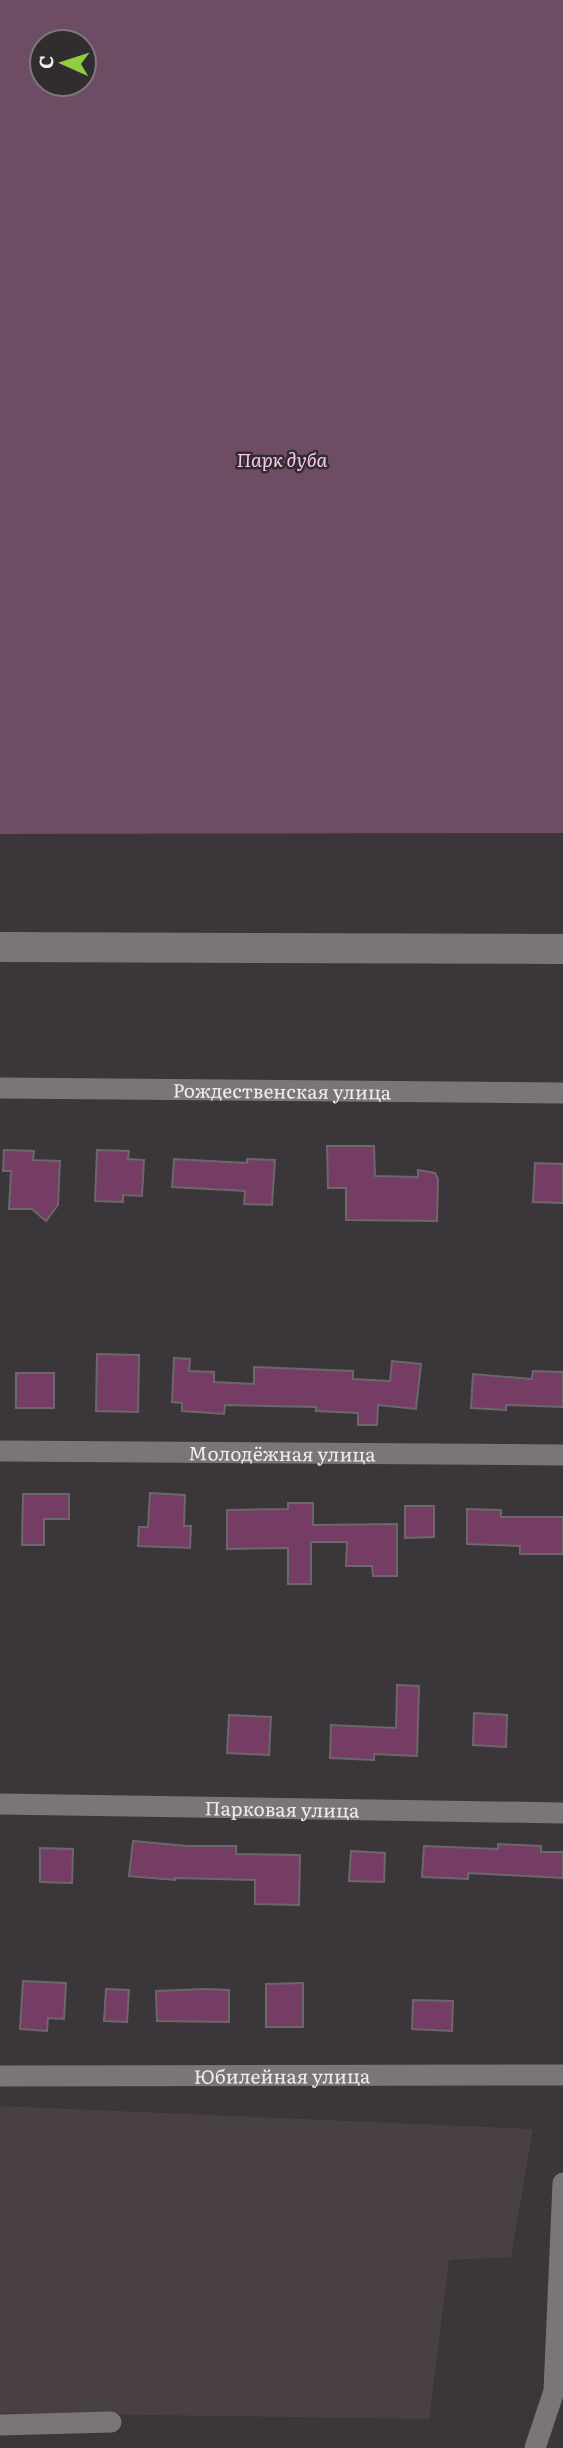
<svg xmlns="http://www.w3.org/2000/svg" width="563" height="2448" font-family="Literata,serif">
  <rect width="100%" height="100%" fill="#3a3639"/>
  <path fill="#494045" d="M0,2106L533,2129L511,2257L449,2260L429,2419L0,2413Z"/>
  <path fill="#6e4c63" fill-rule="evenodd" d="M0,0H563V833L0,834ZM42,42H84V84H42Z"/>
  <path fill="#753d64" stroke="#6b676a" stroke-width="2" d="M327,1146H374L375,1176L418,1177V1170L435,1173L438,1179L437,1221L346,1220V1188H328Z
    M4,1150L34,1151L33,1160L60,1161L58,1205L46,1221L32,1209H9L11,1171H3Z
    M97,1150L129,1151L128,1159L144,1160L142,1196L123,1195V1202L95,1201Z
    M174,1159L247,1163V1159L275,1160L272,1205L244,1204L245,1191L172,1187Z
    M535,1163L563,1164V1203L533,1202Z
    M97,1354L139,1355L138,1412L96,1411Z
    M174,1358L190,1359L189,1371L214,1372V1382L254,1384V1367L353,1371V1379L390,1381L392,1361L421,1364L416,1409L378,1405L377,1425H358V1413L316,1411V1407L225,1405L224,1414L182,1411V1403L172,1402Z
    M533,1371L563,1372V1407L506,1405V1410L471,1408L473,1374L532,1379Z
    M16,1373H54V1408H16Z
    M150,1493L185,1495L184,1526H191L190,1548L138,1546L139,1527H148Z
    M23,1494H69V1519H44V1545H22Z
    M288,1503H313V1525L397,1524V1576H373L372,1566H346L347,1542H311V1584H288V1548L227,1549V1510L288,1509Z
    M405,1506H434V1537L405,1538Z
    M467,1509L501,1510V1517H563V1554H520V1546L467,1544Z
    M397,1685L419,1686L417,1756L374,1754V1760L330,1758L331,1725L396,1728Z
    M474,1713L507,1715L506,1747L473,1745Z
    M229,1715L271,1717L269,1755L227,1753Z
    M133,1841L187,1846H236V1854L300,1855L299,1905L255,1904V1880L175,1878V1880L129,1876Z
    M498,1844L541,1846V1852H563V1878L468,1873V1879L422,1877L424,1846L498,1849Z
    M40,1848L73,1849L72,1883L40,1882Z
    M351,1851L385,1853L384,1882L349,1881Z
    M23,1981L66,1983L64,2019L48,2018L47,2031L20,2029Z
    M303,1983V2027H266V1984Z
    M106,1989L129,1990L127,2022L104,2021Z
    M206,1989L229,1990V2022L157,2021L156,1991Z
    M413,2000L453,2001L452,2031L412,2029Z"/>
  <g fill="none" stroke-linecap="round" stroke-linejoin="round">
    <g stroke="#797578" stroke-width="21">
      <path id="s1" d="M0,1088L563,1093"/>
      <path id="s2" d="M0,1451L563,1455"/>
      <path id="s3" d="M0,1804L563,1813"/>
      <path id="s4" d="M0,2076L563,2075"/>
      <path d="M0,2425L111,2422"/>
      <path d="M535,2448L554,2391L563,2183"/>
    </g>
    <path stroke="#797578" stroke-width="30" d="M0,947L563,949"/>
  </g>
  <g text-anchor="middle" dominant-baseline="central" stroke-width="5" stroke-linejoin="round" paint-order="stroke">
    <g font-size="19" font-style="italic" fill="#fac5e8" stroke="#302c2f">
      <text x="282" y="459">Парк дуба</text>
    </g>
    <g font-size="19" fill="#eeeced" stroke="#302c2f">
      <text stroke="none"><textPath href="#s1" startOffset="282">Рождественская улица</textPath></text>
      <text stroke="none"><textPath href="#s2" startOffset="282">Молодёжная улица</textPath></text>
      <text stroke="none"><textPath href="#s3" startOffset="282">Парковая улица</textPath></text>
      <text stroke="none"><textPath href="#s4" startOffset="282">Юбилейная улица</textPath></text>
    </g>
  </g>
  <g transform="translate(63 63) rotate(273)"><circle r="33" fill="#302c2f" stroke="#7c797b" stroke-width="2"/>
  <path d="M0-5L12 26L0 18L-12 26Z" fill="#91cd3f"/>
  <text y="-10" font-size="19" font-weight="bold" text-anchor="middle" fill="#eeeced">С</text>
  </g>
</svg>
